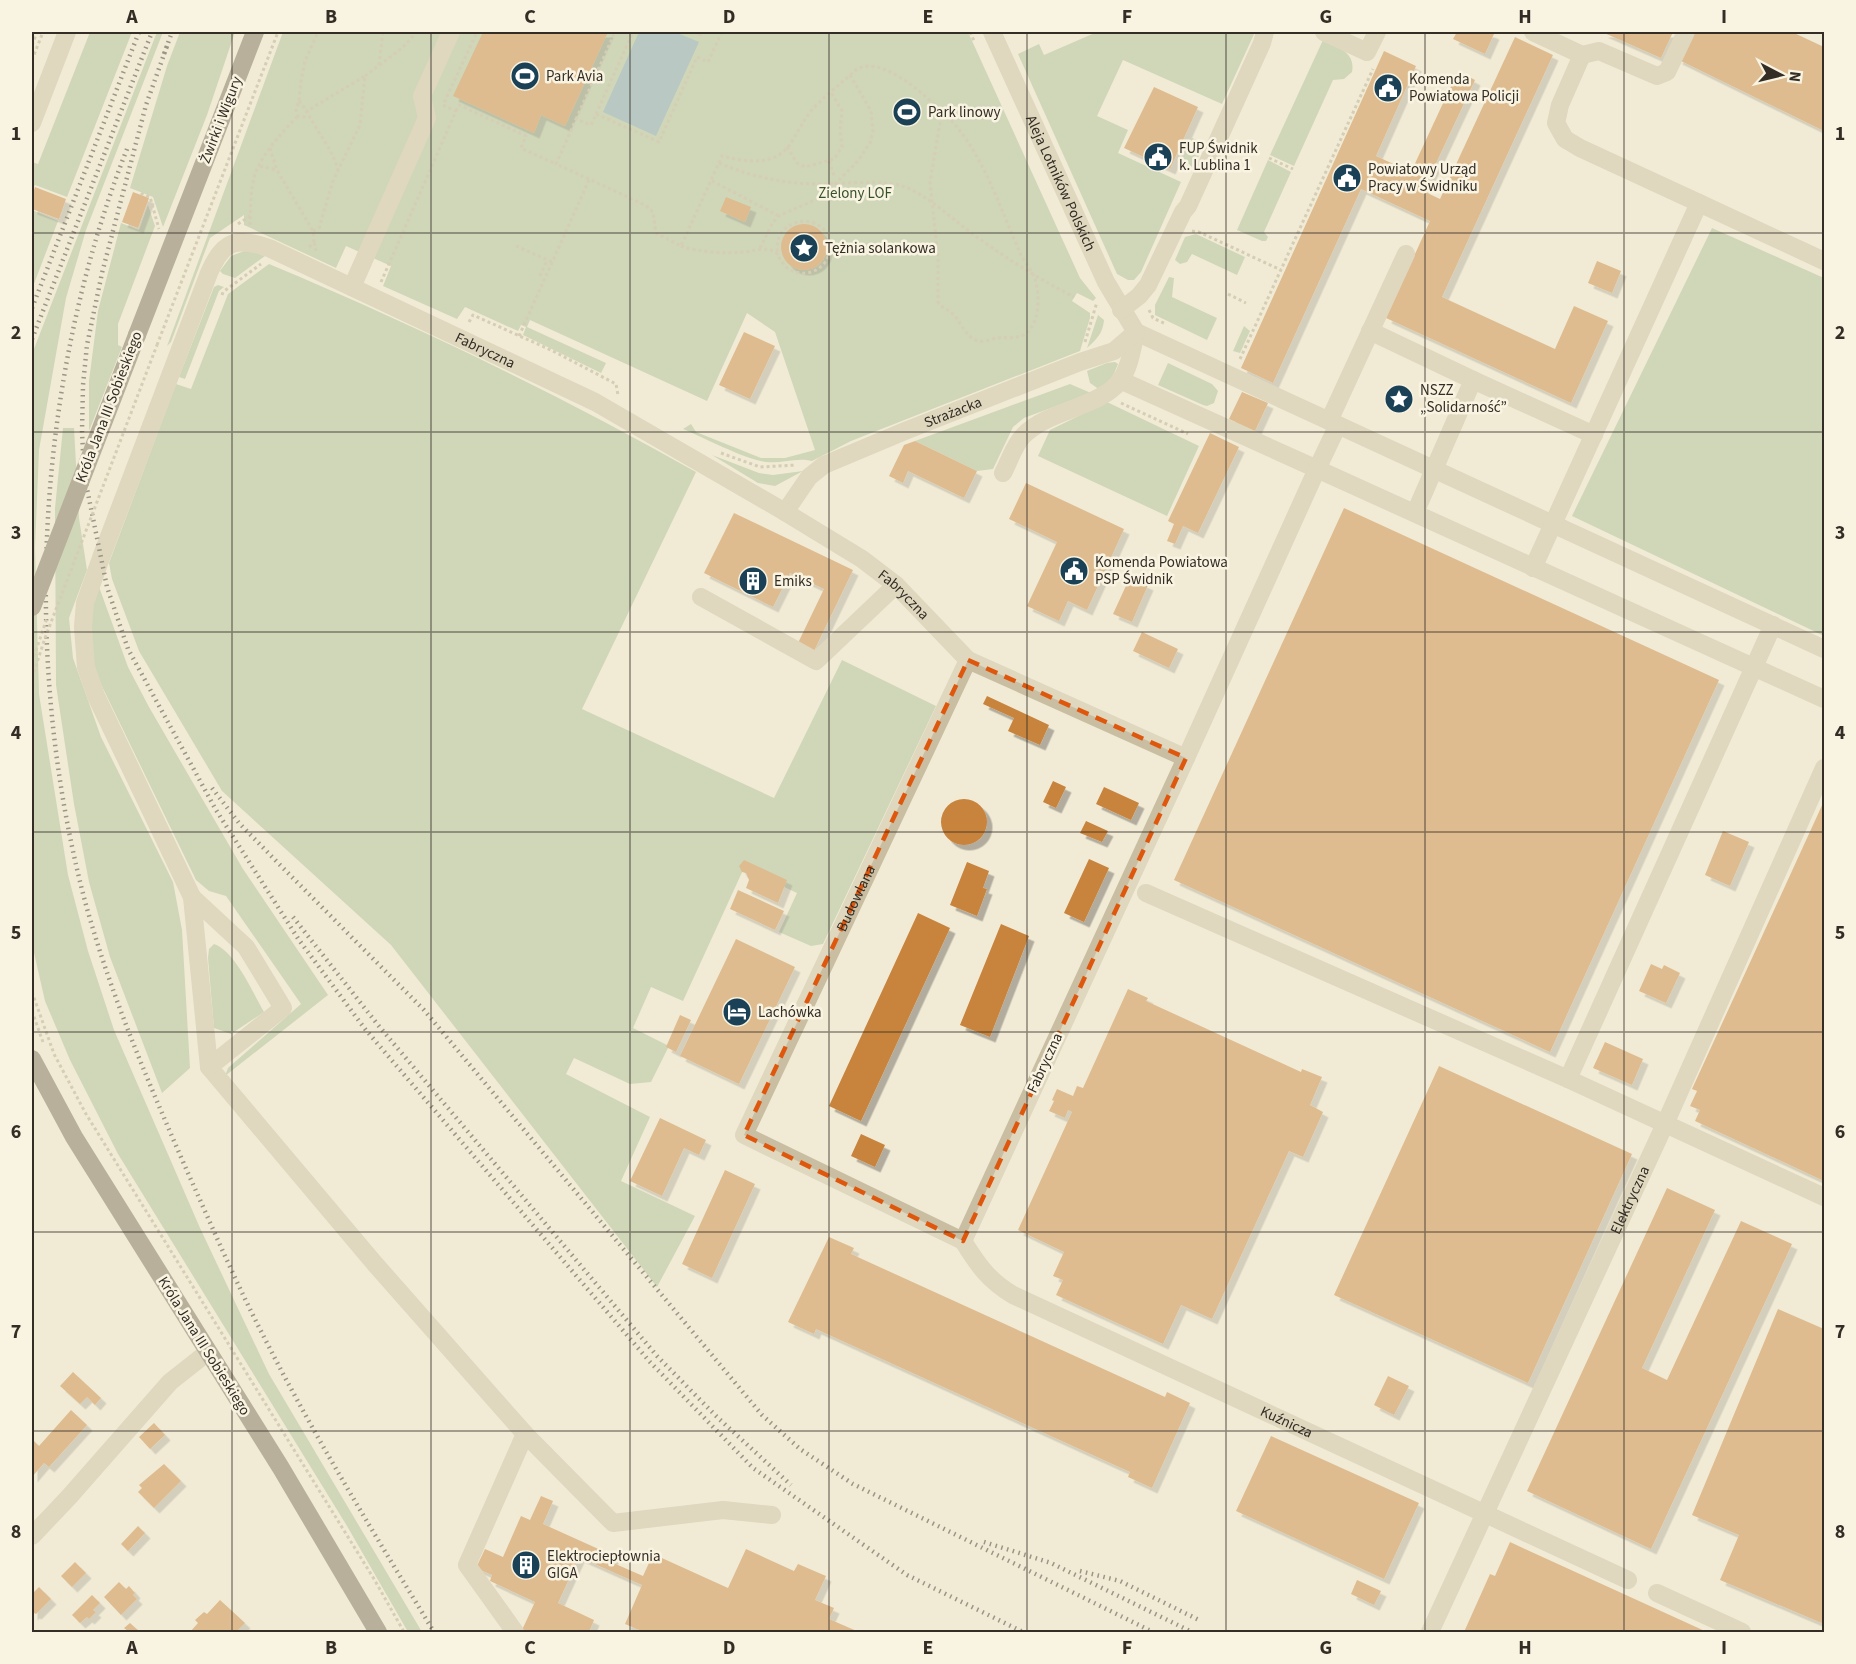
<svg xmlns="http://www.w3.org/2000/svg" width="1856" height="1664" font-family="'Source Sans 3',sans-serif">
  <defs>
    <filter id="shadow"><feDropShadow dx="5.5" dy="5.5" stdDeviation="0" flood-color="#0004"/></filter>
  </defs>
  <rect width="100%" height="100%" fill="#f1ebd6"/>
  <path fill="#a7bf96" d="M90,32H132L67,197L35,185L32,189V162L38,164Z
    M157,32H163L86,230L66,298L39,450L35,548L39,694L68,875L88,951L114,1030L200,1228L269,1374L422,1632H408L347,1526L118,1154L70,1060L45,1001L32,944V354Z
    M180,32H235L207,115L163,227L153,197L130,188L167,66Z
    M283,32H968L1080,278L1096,298L1093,301L1077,293L1072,301L1090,313V318L1080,351L851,441L812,461C796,457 782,464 766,462C744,459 705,438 683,429L691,424L696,432L761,458H785L815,450L775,332L747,313L707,401L530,320L527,327L606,363L601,373L523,335L526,327L521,325L518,331L465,307L457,319L383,286L391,266L346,246L336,268L244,225V215L210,238L171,342L167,346Z
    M1097,32H1255L1222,104L1123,60L1097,116L1128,130L1118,153L1181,182L1141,272L1134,280H1128L1117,274L1018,54L1039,44L1044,55Z
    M1323,40C1337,47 1356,52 1352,72L1344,79L1333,80L1294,166L1270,155Z
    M1192,138L1205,143L1193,168L1183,158Z
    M1268,160L1291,172L1264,232L1268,237L1266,241H1262L1237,230Z
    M148,205L155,226L118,324V345L122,347L89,431V381L98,311L121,223L139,230Z
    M32,210L58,221L32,289Z
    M1712,228L1824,278V636L1572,516Z
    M1196,234L1245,257L1237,275L1192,254L1187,262L1180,264L1175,260L1185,237Z
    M247,250L265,256L235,278L223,274L220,271L231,256Z
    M269,264C415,325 558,394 696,472L582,709L774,798L842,660L936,706L823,944L811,946L779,932L797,893L744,868L683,1001L651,987L633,1028L669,1046L651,1082L630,1084L574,1058L566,1074L650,1117L621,1181L695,1216L657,1287L391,945L222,791L139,651L112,579L109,563L176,384L191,389L228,294Z
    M1169,277L1174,278L1172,297L1217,318L1207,340L1155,315V305Z
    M218,285L224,287L219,291L185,379L179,377L214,287Z
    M1098,315L1104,320C1103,333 1097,339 1087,348Z
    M1244,326L1250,331L1240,353L1233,351Z
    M1115,362L1118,364L1113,376L1100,390L1090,383L1087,371L1107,363Z
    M1168,363L1212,384L1218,391L1214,403L1207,406L1203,405L1158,385Z
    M1070,384L1091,393L1024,418L1013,427L993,469L977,471L915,441Z
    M1107,402L1199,446L1167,516L1038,456L1050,430Z
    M63,428H74L79,518L87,570L69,618L73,658L101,737L173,882L182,930L190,1068L162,1093L110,957L89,882L74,804L56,685L55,508Z
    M712,455L759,473L773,475L803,471L775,486L758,483Z
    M98,584L128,667L149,707L243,869L328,995L225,1076L228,1068L301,1004L226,896L209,891L196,880L96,674L89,643L91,609Z
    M214,944C235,951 253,993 264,1012L231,1034L214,1028L208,958L209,949Z"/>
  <path fill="#759dae" d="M639,32H675L699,42L656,136L603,112Z"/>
  <path fill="#c8833d" filter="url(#shadow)" d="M483,32H608L565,126L541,115L534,133L453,96Z
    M1457,32H1489L1494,34L1485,54L1453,39Z
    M1602,32H1673L1661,58Z
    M1689,32H1792L1824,47V131L1677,59Z
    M1515,37L1553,55L1442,297L1555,349L1574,306L1608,321L1571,403L1386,318L1430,221L1361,189L1273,383L1241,368L1384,51L1416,66L1376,156L1411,172L1458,71L1475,80L1423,191L1440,199Z
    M1154,87L1198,107L1170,169L1124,148Z
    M35,187L66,199L59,219L32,209V196Z
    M133,192L149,198L138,228L122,222Z
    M726,197L751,207L745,222L720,211Z
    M781 247a23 23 0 1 1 46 0a23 23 0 1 1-46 0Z
    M1597,261L1621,271L1612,293L1588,283Z
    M744,332L775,346L750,399L719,385Z
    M1242,392L1268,403L1255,431L1229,419Z
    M1210,433L1239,447L1198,533L1183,526L1175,544L1167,541L1174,524L1168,521Z
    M915,441L977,471L964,498L908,471L903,483L889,476L904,445Z
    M1026,483L1124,529L1087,610L1068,601L1059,621L1027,606L1057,542L1009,519Z
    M1344,508L1719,680L1550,1052L1174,880Z
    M734,513L853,570L814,651L798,643L824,589L790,573L773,607L704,573Z
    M1130,577L1148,585L1132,622L1113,614Z
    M1142,632L1178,649L1169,668L1133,651Z
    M987,696L1049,725L1040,745L1008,731L1014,718L983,704Z
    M1053,781L1066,787L1056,808L1043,802Z
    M1104,787L1139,803L1131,820L1096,804Z
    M941 822a23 23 0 1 1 46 0a23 23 0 1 1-46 0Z
    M1824,801V1181L1695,1121L1700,1110L1690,1106L1697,1091L1692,1089Z
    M1086,821L1108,831L1102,842L1080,833Z
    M1723,831L1749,842L1730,886L1705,875Z
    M1089,859L1109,868L1084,922L1064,913Z
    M744,860L787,880L778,903L746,888L749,880L746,873L742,872L739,866Z
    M967,862L989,871L983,888L987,889L977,916L950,905Z
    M738,890L784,911L775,930L730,909Z
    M918,913L950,928L861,1121L829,1106Z
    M1001,924L1029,936L990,1037L960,1025Z
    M736,939L795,967L739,1084L680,1056Z
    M1651,964L1662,969L1664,965L1680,973L1666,1003L1639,991Z
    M1128,989L1148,998L1146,1001L1301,1072L1302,1069L1322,1077L1310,1105L1323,1112L1303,1157L1289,1151L1212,1319L1181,1305L1163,1344L1056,1295L1063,1280L1053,1276L1064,1252L1018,1230L1072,1112L1068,1110L1065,1118L1049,1111L1054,1101L1052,1100L1057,1089L1073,1096L1077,1086L1083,1088Z
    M680,1015L691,1020L676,1052L666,1047Z
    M1605,1042L1643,1059L1632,1085L1593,1068Z
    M1439,1066L1632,1154L1528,1383L1334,1295Z
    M660,1118L706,1140L699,1155L684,1148L662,1196L630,1181Z
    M861,1134L885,1145L875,1167L851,1156Z
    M725,1170L755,1184L712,1278L682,1264Z
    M1667,1188L1715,1210L1642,1368L1667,1380L1741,1221L1792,1244L1651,1549L1527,1491Z
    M829,1237L854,1248L851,1254L1165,1397L1167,1392L1190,1403L1152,1488L1128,1477L1130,1472L816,1329L814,1334L788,1322Z
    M1778,1309L1824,1329V1624L1720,1580L1739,1535L1692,1515Z
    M73,1372L101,1398L95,1405L87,1397L80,1404L60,1386Z
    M1388,1376L1409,1386L1394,1415L1374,1405Z
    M71,1410L87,1425L49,1467L44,1463L32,1477V1439L39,1446Z
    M154,1423L165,1435L150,1449L139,1437Z
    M1271,1436L1419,1503L1384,1579L1236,1511Z
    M164,1464L181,1481L154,1508L138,1492L142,1488L139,1485Z
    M541,1496L553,1501L543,1524L614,1556L611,1562L643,1576L653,1554L728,1588L746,1549L794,1571L798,1564L826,1576L815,1600L834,1608L829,1619L859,1632H644L625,1624L642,1585L579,1557L558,1603L594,1620L589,1632H528L522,1630L535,1602L490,1581L492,1575L476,1568L485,1549L503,1557L521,1516L530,1520Z
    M138,1526L145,1533L128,1551L121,1544Z
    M1510,1542L1525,1549L1707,1632H1464L1490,1574L1495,1576Z
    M75,1562L86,1573L72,1587L61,1576Z
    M1357,1580L1381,1591L1374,1605L1351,1594Z
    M119,1582L126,1589L129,1586L135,1593L133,1595L137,1599L121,1615L104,1597Z
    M39,1587L51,1599L36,1614L34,1613L32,1615V1590L34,1592Z
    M92,1595L100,1603L93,1610L96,1612L89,1619L87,1617L80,1623L72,1615Z
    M220,1600L245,1623L236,1632H190L198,1623L195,1620L204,1612L207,1614Z
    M130,1623L140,1632H129L124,1628Z"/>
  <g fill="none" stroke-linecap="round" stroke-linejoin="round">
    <path stroke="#b4a88c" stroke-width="3" stroke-dasharray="3 3" stroke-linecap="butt" d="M722,32L708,62L697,57L659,142L596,114L591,125L576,119L556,164L645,205L653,212L656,233L681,246L722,156C746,162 775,167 791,143C798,132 803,121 811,111C825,95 842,83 857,69C882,55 925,95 942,112L930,182L938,256V302C942,308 947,309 952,313C962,322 967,344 985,341C990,340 994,338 998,338C1011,337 1023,340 1031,328C1040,315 1039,292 1035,279C1032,270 1025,263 1021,255C1001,211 980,143 942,112
      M970,32L974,41
      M698,35V32
      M700,36L701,32
      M32,45L37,32
      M32,60L43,32
      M379,65L383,32
      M365,76L402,48L417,32
      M299,101L307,111L304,117L298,116L296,110L299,101L301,81L305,61L318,32
      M456,111L459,105L526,136L521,148L556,164
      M596,114L633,32
      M576,119L615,32
      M787,147L797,163L805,167L834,159L842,147L840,131L842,111L831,92
      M270,148L277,170L313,231L314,243
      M1269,158L1293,169
      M1177,159L1183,162L1187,168
      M829,161L834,176
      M719,163C752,177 785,184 821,184C847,184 877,179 902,186C927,194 953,220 974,235C1006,258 1039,279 1074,297
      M260,166L277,170
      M712,181L779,216
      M141,195L142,194L150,197L159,229
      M238,224L250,216
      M250,225C251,211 250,195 253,182C257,159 282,132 298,116
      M313,231L319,228L333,181L360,125L365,76L307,111C316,132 333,148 338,171
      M1192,231L1199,232L1281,270
      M516,246L552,262
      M681,246C699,252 723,254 742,252C758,251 757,247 775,251C780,257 782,265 789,269C806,280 830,268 830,247C829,208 769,216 778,255
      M309,247L314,243L316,251
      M760,248L773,222L779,216L819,198L827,192L857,162L870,143L873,132L871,111L850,75
      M540,276L547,260
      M381,282L456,111L443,105L477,32
      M1228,294L1246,303
      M222,295L223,292L261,264
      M1149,310L1153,318L1166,324
      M469,322L473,315L553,351L616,384L618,395
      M519,336L589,180
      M1085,342L1097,302
      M157,345L278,32
      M1240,359L1373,69
      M1121,403L1188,434
      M721,453L760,467L796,465
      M32,992L54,1054L86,1114L374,1579L404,1632
      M32,1011L44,1045"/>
    <g stroke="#c9bea2" stroke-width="18">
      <path id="s1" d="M992,32L1106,282L1136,332L1824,649"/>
      <path d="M1324,32L1367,52L1377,32"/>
      <path d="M1533,32L1582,55L1560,105L1556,123L1565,139L1580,148L1699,203"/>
      <path d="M1582,55L1599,51L1657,76L1667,72L1686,32"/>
      <path d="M32,123L67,32"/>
      <path d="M352,287L427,118L422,96L451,32"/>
      <path d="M1121,310L1139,296L1148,285L1183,212L1188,206L1262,43L1265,32"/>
      <path d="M1370,331L1473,380L1415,513"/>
      <path d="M1120,380L1317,469L1338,425"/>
      <path d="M1473,380L1594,435"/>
      <path d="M1329,421L1406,254"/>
      <path d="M1003,473C1009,462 1014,445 1023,436C1049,409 1099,408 1120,381C1130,367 1132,349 1136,332"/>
      <path id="s2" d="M785,512L809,477L824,465L905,431L1080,362L1114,351L1136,332"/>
      <path d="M1533,568L1699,203L1824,261"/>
      <path d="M701,597L816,661L896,585"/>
      <path d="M1186,758L1317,469L1824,699"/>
      <path d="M1146,893L1568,1079L1824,1197"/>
      <path d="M192,897L246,947L283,1008L209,1067L375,1264L525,1434L467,1565L515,1632"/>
      <path id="s3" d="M209,1067L192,897L96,696L86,667L83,627L85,603L102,555L209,273C223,240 236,237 269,248L595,402L785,512L862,559L896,585L968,660L1186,758L963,1241L744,1135L968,660"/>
      <path d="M1568,1079L1773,625"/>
      <path id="s4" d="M963,1241C978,1265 988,1280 1013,1295L1628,1580"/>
      <path d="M525,1434L613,1523L723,1510L772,1515"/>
      <path d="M32,1536L69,1497L170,1382L208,1352"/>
      <path d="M1657,1593L1742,1632"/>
      <path id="s5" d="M1430,1632L1665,1124L1824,768"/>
    </g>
    <path stroke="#756855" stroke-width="18" d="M137,335L255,32
      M32,1059L74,1137L281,1468L378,1632"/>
    <path stroke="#332d25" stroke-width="4.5" stroke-dasharray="1.5 4.5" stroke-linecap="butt" d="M167,46L146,105L102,273L87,345L83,385L82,431L84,474L107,587L128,649L216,810L299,940L365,1029L650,1362L753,1468L907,1575L1023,1632
      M164,54L172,32
      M127,149C35,383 21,662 86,905C111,995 147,1079 184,1164C210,1222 235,1281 264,1337C315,1438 375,1535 434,1632
      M32,308L139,32
      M32,339L152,32
      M212,788L239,823L282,867L424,1010L762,1415L800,1449L853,1484L1153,1632
      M293,917L378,1025L657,1356L716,1416L791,1485
      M984,1542L1051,1563L1190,1631
      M1080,1571L1120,1581L1199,1620"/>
    <path stroke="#b4a88c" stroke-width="3" stroke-dasharray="3 3" stroke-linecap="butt" d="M32,662L47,618
      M32,678L45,638L157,345"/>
    <path stroke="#756855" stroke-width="18" d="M32,607L137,335"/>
  </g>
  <path d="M0 0H1856V1664H0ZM968,660L1186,758L963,1241L744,1135Z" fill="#f1ebd6" fill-opacity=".55" fill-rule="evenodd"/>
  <path fill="none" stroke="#df570d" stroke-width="4.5" stroke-dasharray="12 8" stroke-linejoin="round" d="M968,660L1186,758L963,1241L744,1135Z"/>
  <path fill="none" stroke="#332d25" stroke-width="1.5" stroke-opacity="0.55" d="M232,32V1632M431,32V1632M630,32V1632M829,32V1632M1027,32V1632M1226,32V1632M1425,32V1632M1624,32V1632M32,233H1824M32,432H1824M32,632H1824M32,832H1824M32,1032H1824M32,1232H1824M32,1431H1824"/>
  <defs>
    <g id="stadium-disc" transform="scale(1.5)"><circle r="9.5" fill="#1a4155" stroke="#f9f4e2"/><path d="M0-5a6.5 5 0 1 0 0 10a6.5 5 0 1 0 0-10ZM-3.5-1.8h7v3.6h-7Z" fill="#fff"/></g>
    <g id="civic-disc" transform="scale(1.5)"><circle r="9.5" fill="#1a4155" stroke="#f9f4e2"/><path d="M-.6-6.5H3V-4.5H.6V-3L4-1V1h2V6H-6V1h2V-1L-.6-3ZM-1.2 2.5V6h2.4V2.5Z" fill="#fff"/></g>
    <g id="sight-disc" transform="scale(1.5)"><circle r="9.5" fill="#1a4155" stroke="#f9f4e2"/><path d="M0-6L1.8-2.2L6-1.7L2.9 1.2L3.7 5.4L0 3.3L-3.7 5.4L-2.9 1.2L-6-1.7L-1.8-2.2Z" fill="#fff"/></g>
    <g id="building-disc" transform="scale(1.5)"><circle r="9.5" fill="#1a4155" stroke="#f9f4e2"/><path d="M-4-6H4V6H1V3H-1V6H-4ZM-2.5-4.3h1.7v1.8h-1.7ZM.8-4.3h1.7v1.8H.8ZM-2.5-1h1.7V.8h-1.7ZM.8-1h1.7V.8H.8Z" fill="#fff"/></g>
    <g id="hotel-disc" transform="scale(1.5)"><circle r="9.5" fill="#1a4155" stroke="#f9f4e2"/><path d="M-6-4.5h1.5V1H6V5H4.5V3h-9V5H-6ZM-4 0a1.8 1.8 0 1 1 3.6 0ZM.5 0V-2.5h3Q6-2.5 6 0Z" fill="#fff"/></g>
  </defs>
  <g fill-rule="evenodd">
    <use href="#stadium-disc" x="525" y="76"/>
    <use href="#civic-disc" x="1388" y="88"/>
    <use href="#stadium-disc" x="907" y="112"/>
    <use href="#civic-disc" x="1158" y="157"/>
    <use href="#civic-disc" x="1347" y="178"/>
    <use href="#sight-disc" x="804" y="248"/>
    <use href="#sight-disc" x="1399" y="399"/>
    <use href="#civic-disc" x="1074" y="571"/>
    <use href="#building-disc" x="753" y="581"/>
    <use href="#hotel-disc" x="737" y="1012"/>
    <use href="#building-disc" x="526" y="1565"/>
  </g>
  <g text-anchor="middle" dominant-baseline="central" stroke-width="5" stroke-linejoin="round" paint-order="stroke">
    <g font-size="15" fill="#332d25" stroke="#f9f4e2" text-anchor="start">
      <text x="546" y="76">Park Avia</text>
      <text x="1409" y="79">Komenda<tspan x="1409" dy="17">Powiatowa Policji</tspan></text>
      <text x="928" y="112">Park linowy</text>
      <text x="1179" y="148">FUP Świdnik<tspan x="1179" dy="17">k. Lublina 1</tspan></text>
      <text x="1368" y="169">Powiatowy Urząd<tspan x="1368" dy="17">Pracy w Świdniku</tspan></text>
      <text x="825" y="248">Tężnia solankowa</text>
      <text x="1420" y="390">NSZZ<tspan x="1420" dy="17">„Solidarność”</tspan></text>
      <text x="1095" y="562">Komenda Powiatowa<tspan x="1095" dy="17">PSP Świdnik</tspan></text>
      <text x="774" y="581">Emiks</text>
      <text x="758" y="1012">Lachówka</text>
      <text x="547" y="1556">Elektrociepłownia<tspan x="547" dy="17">GIGA</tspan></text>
    </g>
    <g font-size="15" fill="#332d25" stroke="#f9f4e2">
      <text transform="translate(221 120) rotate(-69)">Żwirki i Wigury</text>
      <text stroke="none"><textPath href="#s1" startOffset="166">Aleja Lotników Polskich</textPath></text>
      <text stroke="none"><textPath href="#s3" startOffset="1156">Fabryczna</textPath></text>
      <text transform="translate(109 407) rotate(-69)">Króla Jana III Sobieskiego</text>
      <text stroke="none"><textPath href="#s2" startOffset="201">Strażacka</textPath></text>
      <text stroke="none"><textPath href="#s3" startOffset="1642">Fabryczna</textPath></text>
      <text stroke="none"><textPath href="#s3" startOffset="3010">Budowlana</textPath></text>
      <text transform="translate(1045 1063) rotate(-65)">Fabryczna</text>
      <text stroke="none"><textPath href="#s5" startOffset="476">Elektryczna</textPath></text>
      <text transform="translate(204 1346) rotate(58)">Króla Jana III Sobieskiego</text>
      <text stroke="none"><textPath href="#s4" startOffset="376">Kuźnicza</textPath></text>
    </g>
    <g font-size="15" fill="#375128" stroke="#f9f4e2">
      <text x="855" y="193">Zielony LOF</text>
    </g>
  </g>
  <rect width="1856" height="1664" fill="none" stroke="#f9f4e2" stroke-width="66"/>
  <g transform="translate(1781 75) rotate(97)" stroke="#f9f4e2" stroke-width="4.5" paint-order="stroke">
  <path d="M0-4.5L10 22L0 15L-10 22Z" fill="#332d25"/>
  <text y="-9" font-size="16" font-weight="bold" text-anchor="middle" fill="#332d25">N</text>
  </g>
  <rect x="33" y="33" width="1790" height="1598" fill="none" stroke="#332d25" stroke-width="2"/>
  <g font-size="20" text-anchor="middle" font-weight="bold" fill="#332d25">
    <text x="132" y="23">A</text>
    <text x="331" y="23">B</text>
    <text x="530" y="23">C</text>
    <text x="729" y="23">D</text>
    <text x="928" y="23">E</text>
    <text x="1127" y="23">F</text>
    <text x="1326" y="23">G</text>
    <text x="1525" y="23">H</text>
    <text x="1724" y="23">I</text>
    <text x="16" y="140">1</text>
    <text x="1840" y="140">1</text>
    <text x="16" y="339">2</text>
    <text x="1840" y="339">2</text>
    <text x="16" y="539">3</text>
    <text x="1840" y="539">3</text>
    <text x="16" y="739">4</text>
    <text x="1840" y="739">4</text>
    <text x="16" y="939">5</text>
    <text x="1840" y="939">5</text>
    <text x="16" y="1138">6</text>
    <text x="1840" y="1138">6</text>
    <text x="16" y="1338">7</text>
    <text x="1840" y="1338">7</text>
    <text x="16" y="1538">8</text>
    <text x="1840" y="1538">8</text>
    <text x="132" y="1654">A</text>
    <text x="331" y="1654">B</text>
    <text x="530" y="1654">C</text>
    <text x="729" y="1654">D</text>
    <text x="928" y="1654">E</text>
    <text x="1127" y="1654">F</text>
    <text x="1326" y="1654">G</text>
    <text x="1525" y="1654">H</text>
    <text x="1724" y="1654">I</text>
  </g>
</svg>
